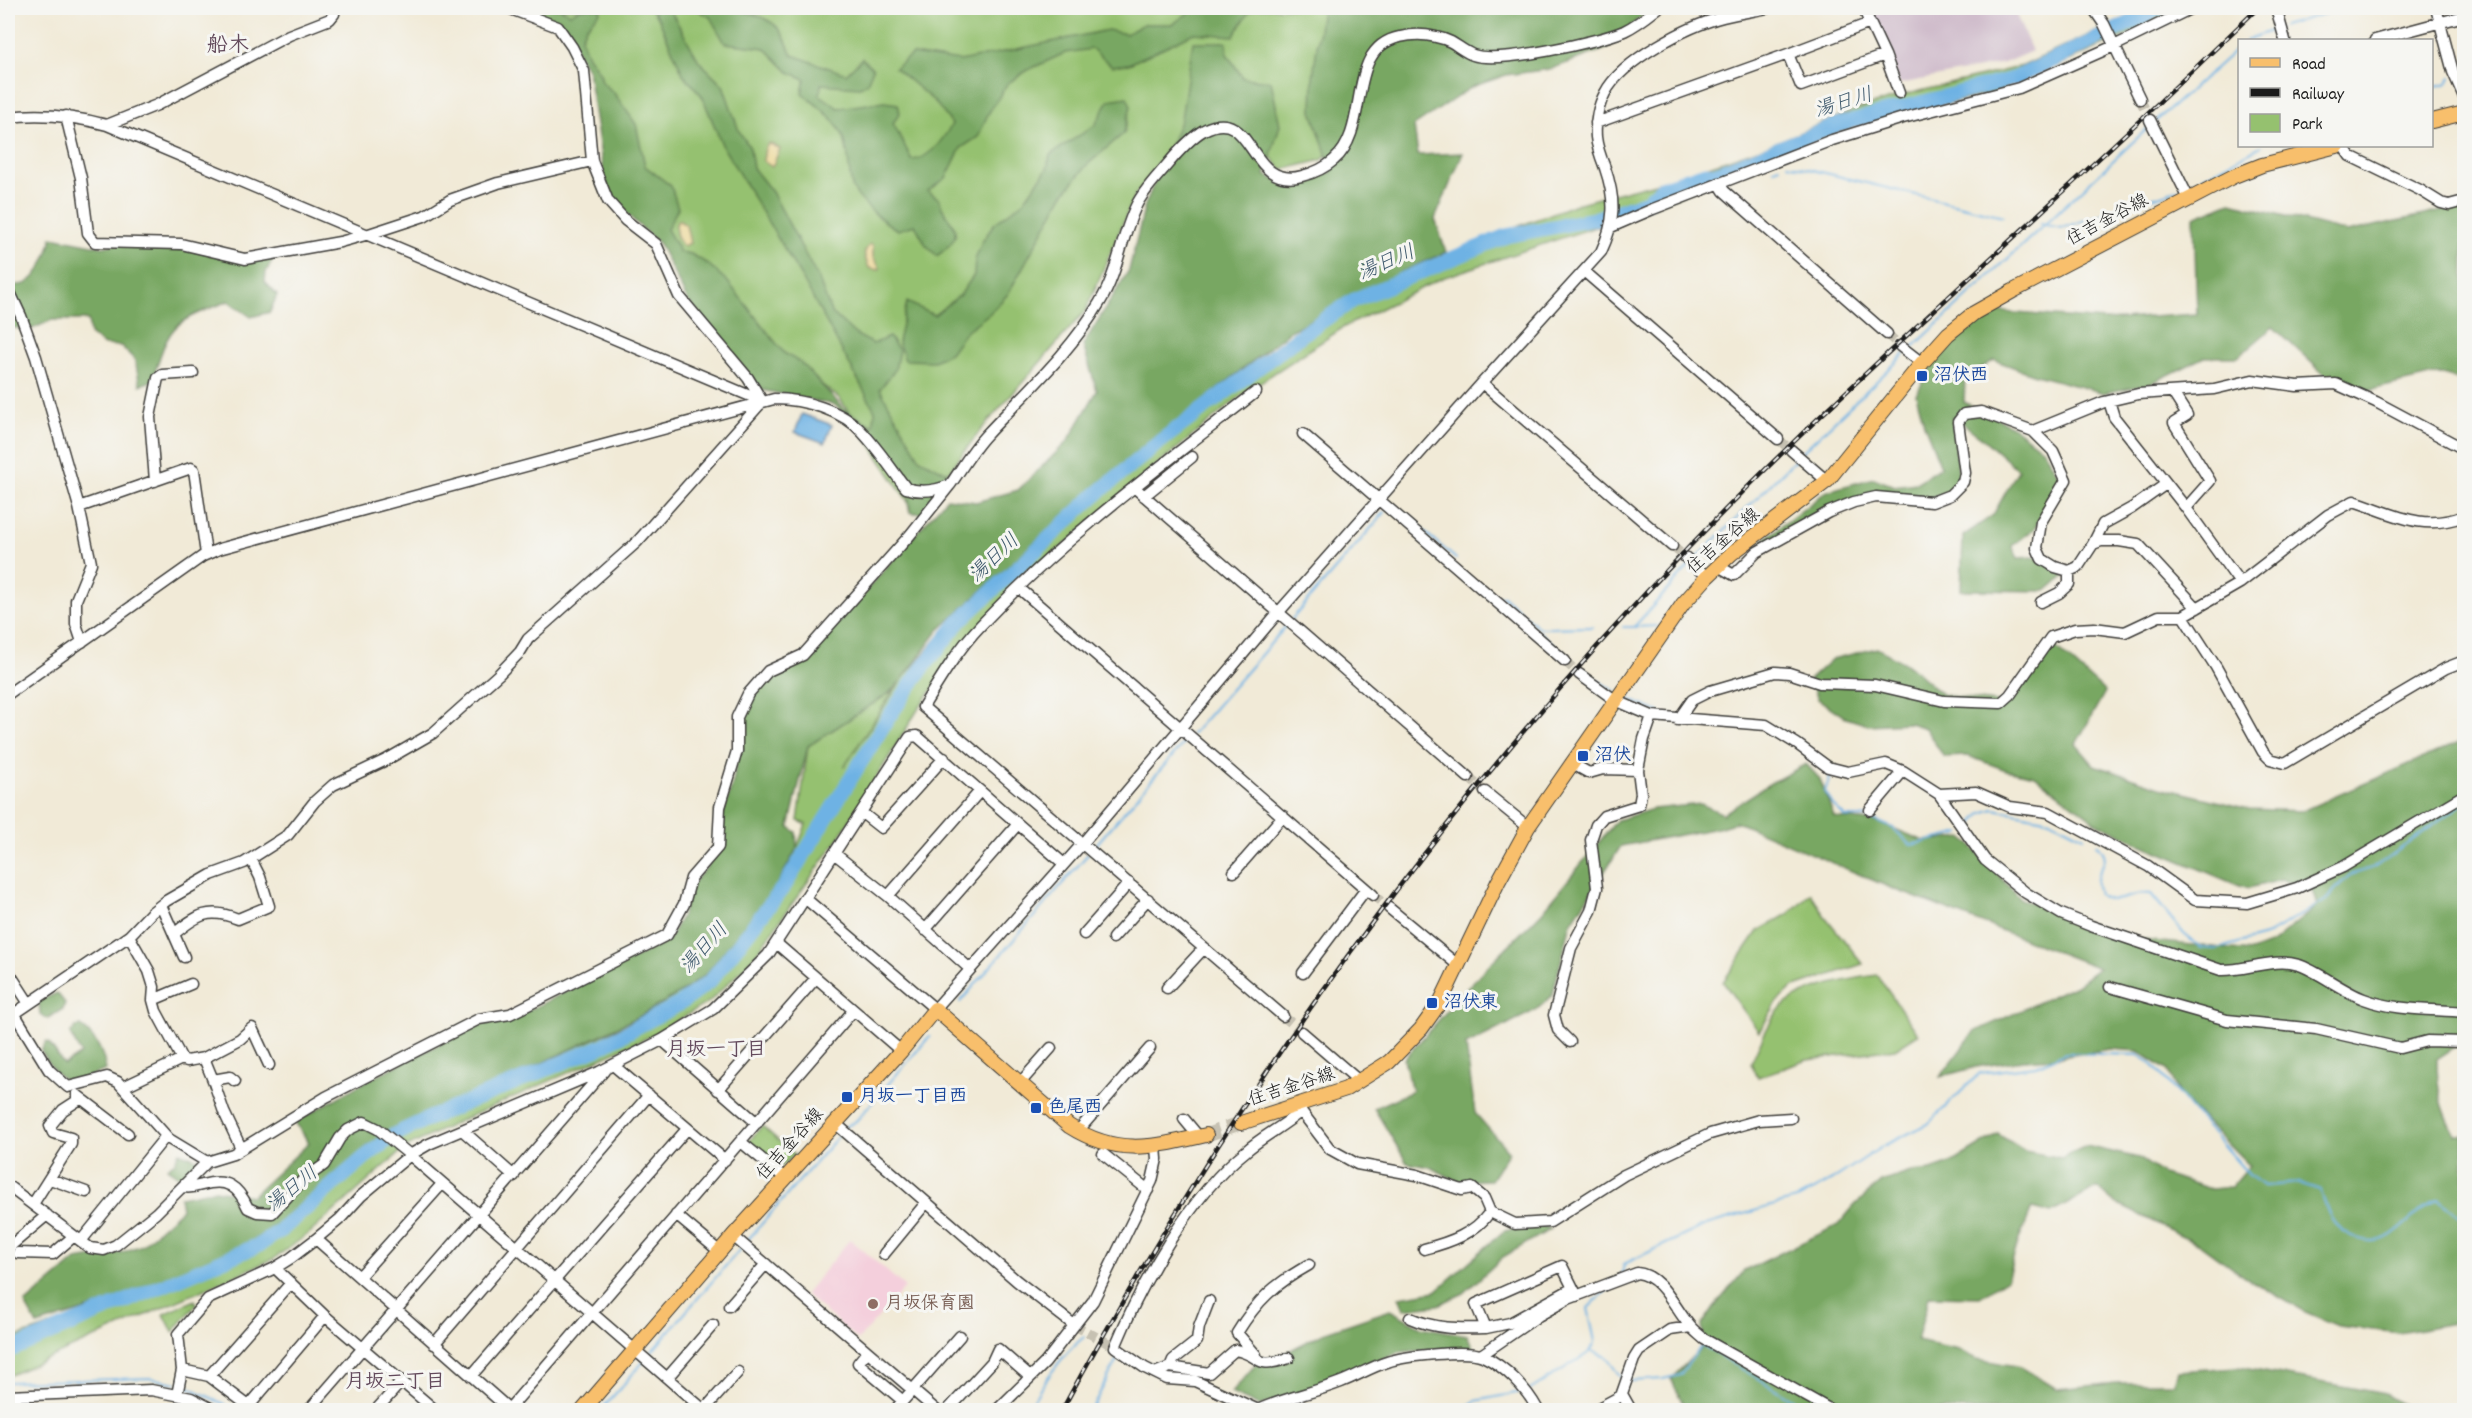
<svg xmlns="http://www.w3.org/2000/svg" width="2472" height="1418" font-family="Dekko,'Klee One',sans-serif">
  <rect width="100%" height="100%" fill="#f6f6f2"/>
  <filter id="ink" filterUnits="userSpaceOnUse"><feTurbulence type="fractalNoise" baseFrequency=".0167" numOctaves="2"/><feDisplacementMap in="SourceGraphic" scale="12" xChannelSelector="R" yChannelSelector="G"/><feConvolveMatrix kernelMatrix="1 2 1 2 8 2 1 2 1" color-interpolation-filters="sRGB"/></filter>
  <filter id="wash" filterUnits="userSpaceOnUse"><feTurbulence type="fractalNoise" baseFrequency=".008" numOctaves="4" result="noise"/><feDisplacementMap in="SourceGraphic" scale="24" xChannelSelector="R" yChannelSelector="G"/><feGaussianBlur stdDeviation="1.35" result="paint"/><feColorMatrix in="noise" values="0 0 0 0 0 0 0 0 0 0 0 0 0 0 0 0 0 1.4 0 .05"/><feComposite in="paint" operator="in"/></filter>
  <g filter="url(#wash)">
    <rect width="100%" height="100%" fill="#f1ead7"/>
    <path fill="#f4cfdc" d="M850,1239L905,1287L858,1340L805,1294Z"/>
    <path fill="#d0bdcc" d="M1865,8H2013L2032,51L2004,63L1900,84Z"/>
    <path fill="#95c16f" stroke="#586e46" stroke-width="1.5" d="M528,8H1416L1344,135L1322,160L1282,170L1251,134L1178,145L1135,195L1086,310L980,431L948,473L922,514L910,512L907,500L840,399L690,280L573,25Z
      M2147,8H2188L1998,92L1881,119L1839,132L1631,215L1442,278L1344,327L1247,391L1135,483L1008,594L922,703L839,838L752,960L709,1002L651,1036L464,1119L405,1148L311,1232L273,1259L8,1376V1340L78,1316L190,1269L265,1233L373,1143L430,1112L626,1025L683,991L797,848L806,824L798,821L808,746L894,690L844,767L902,679L968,603L1097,485L1183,415L1300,328L1357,295L1465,247L1576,204L1674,178L1767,146L1855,110L1904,95L2023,66Z
      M1811,893L1824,915L1863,964L1792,988L1777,1002L1759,1032L1723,982L1758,931L1788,914Z
      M1877,975L1918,1034L1895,1049L1807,1060L1758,1077L1751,1063C1757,1050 1770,1018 1780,1009C1800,988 1849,979 1877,975Z
      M762,1126L795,1155L779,1168L749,1141Z
      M195,1300L197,1304L173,1332L164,1314Z"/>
    <path fill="#78a762" stroke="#4a623f" stroke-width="1.5" d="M518,8H560L570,14L581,8H599L601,11L586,27L581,38L588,56L600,73L602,82L614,93L636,124L645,166L671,186L678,208L667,229L680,252L691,254L708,264L728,282L784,353L801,363L845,410L873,426L875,411L803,280L723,147L702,96L683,74L659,20L650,8H669L699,61L723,85L739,131L750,148L753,168L772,192L819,280L831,312L855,334L873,344L889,337L899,350L895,370L880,389L920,459L948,473L922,514L910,512L907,477L835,405L762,390L688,301L659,244L627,214L611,195L604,177L588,71L562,24Z
      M694,8C719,7 761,9 779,29C785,35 788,47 792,55L846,74L862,58L873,69L867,83L860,87L821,84L820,95L838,108L884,102L898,104L900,113L893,123L912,160C930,159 944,138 952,124L935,102L895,68L912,54L960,61L1108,30L1126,34L1144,24H1173L1195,8H1256L1249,12L1234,36L1194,33L1129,64L1112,66L1092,49L1065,53L1028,70L1008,83L988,114L978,137L961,148L946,178L928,191L939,199C945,226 974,228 937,256L926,245L915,225L898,230C884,223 861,203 853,189C848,177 850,149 842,134C834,117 816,105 802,93L805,79L789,72L765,48L725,43L710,17Z
      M1322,8H1650L1608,48L1551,69L1506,75L1472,87L1414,126L1418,155L1463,153L1435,219L1446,252L1402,272L1290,331L1083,498L938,631L901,681L888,694L808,746L789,827L796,832L797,848L776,887L707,973L683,991L640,1016L534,1067L421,1116L368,1146L318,1194L275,1227L241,1248L98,1306L37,1325L25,1304L76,1260L123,1252L142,1245L182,1209L180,1197L215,1190L252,1196L309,1143L295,1122L368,1080L480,1024L509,1020L668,941L682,915L692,884L707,867L733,782L743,720L754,694L771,676L805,660L947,498L976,502L1018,490L1068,441L1097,391L1083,345L1129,270L1145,205L1181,119L1193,42H1227V54L1243,78L1271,81L1280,125L1265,175L1289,186L1332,172L1312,111L1313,77Z
      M1127,97L1131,106L1124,133L1086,166L1063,195L1008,294L990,313L966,331L950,353L934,361L905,360L898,342L907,302L934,315L961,294L974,275L975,260L982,242L994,224L1024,201L1047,169L1050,155L1095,125L1109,100Z
      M2231,202L2347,232L2464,206V381L2438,374L2367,391L2326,376L2273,327L2238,357H2205L2150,384L2104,393L2032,374L1994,360L1965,379L1964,402L2012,426L2043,450L2061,479L2034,529L2012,546L2018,558L2035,557L2065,575L2046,591L1961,590L1963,536L1993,515L2018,470L1982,438L1952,416L1959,478L1948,492L1929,499L1874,493L1763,546L1762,541L1827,491L1874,478L1894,486L1916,483L1941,467L1924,424L1916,394L1935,360L1991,311L2105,320L2197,314L2194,217Z
      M52,237L103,247L120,243L274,258L266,272L265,282L277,295L270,312L251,317L228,301C211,309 182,316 171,333C161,347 158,365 152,381L140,385L135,360L121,346L104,345L90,334L88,320H52L30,330L8,327V283L10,286C14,285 21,285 25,284C40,277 49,252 52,237Z
      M2053,645L2105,692L2076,744L2094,765L2160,787L2249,809L2302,811L2464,740V1041L2437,1059C2437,1089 2441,1109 2456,1135H2464V1321L2400,1333L2338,1326L2303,1311L2245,1277L2199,1244L2117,1204L2097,1188L2051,1213L2032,1208L2018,1242L2007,1279L1980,1297L1929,1296L1917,1341L1959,1350L1977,1359L2021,1367L2057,1389L2117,1383H2174L2178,1371L2238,1367L2385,1394L2411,1410H1686L1671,1379L1704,1345L1702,1325L1714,1307L1744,1271L1838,1225L1855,1205L1881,1182L1911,1172L1931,1170L1951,1163L1998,1134L2025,1151L2061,1158L2086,1146L2139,1158L2163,1174L2211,1189L2231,1187L2249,1166L2180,1096L2167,1070L2138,1051L2110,1049L2054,1058L2023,1060L1976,1067L1940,1077L1974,1032L2078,984L2099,968L1891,888L1737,822L1718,828L1621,846L1571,923L1552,996L1536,1010L1466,1045L1475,1113L1509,1152L1491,1180L1457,1181L1430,1167L1407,1163L1374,1108L1412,1091L1404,1059L1479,975L1542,912L1617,820L1653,809L1701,804L1723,814L1769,784L1806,764L1820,779L1834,817L1878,822L1924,841L1963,837L2021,899L2133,939L2251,951L2272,943L2318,905L2311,889L2282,880L2249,888L2242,887L2145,846L2097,823L2035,776L2006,770L1968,756L1944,757L1925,728L1909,723L1868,725L1846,718L1818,699L1809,680L1832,659L1877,648L1910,666L1943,695L2001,703Z
      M57,993L65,1003L63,1009L47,1019L40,1015L39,1001Z
      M81,1026C96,1039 103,1050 106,1070L70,1084L55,1072L41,1051L46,1042L49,1043L64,1065L81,1054L70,1034L76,1027Z
      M179,1152L197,1159L198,1163L183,1179L167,1168L175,1162Z
      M1540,1225L1551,1229L1503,1257L1464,1293L1438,1305L1404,1309L1399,1297L1436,1291L1504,1231Z
      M1390,1310L1421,1327L1467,1335L1474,1350L1446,1349L1399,1352L1339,1380L1259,1406L1231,1393L1256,1364L1289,1351L1323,1333Z"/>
    <path fill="#eeda9e" stroke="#857b5d" stroke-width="1.5" d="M769,143L780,149L772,167L763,161L765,148Z
      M678,220L686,225L690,243L683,246C677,240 673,228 678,220Z
      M870,244L873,246V257L880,268L879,270L869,268C865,256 861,255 870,244Z"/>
    <path fill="#6eb2e4" stroke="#456780" stroke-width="1.5" d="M802,414L832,425L825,443L795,432Z"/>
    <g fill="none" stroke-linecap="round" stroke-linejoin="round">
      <path stroke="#6eb2e4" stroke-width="2" d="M2283,26L2331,12L2330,8
        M2246,40L2278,28
        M2432,87L2448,83L2451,77
        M2156,121L2240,46
        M1788,164L2003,216
        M1774,169L1780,167
        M2187,186L2261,146
        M2040,224L2062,228L2179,189
        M1910,350L2149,127
        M1801,453L1905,354
        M1400,511L1456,559
        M1694,561L1796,459
        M1499,597L1503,596L1539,628L1592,627
        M1292,619L1385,512
        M1623,627H1634L1690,565
        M1634,627L1657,626
        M1539,632L1569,657
        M1595,679L1615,691
        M1625,698L1659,712
        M1192,734L1287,625
        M1831,775L1825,791L1833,805L1846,817H1867L1893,828L1911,845L1961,833
        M1968,829L1982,813L1994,809L2050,820L2084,837
        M2097,844C2113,861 2100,863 2097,880C2096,884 2098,890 2099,895C2117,908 2131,891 2151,894L2184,934L2201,948L2216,949L2265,936L2326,900L2342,882L2350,875L2375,867L2464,803
        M1094,847L1188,738
        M960,1002L1088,854
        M845,1127L856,1121L930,1036
        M745,1243L842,1132
        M1622,1274L1624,1264L1706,1225L1799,1198L1832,1180L1883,1146L1928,1124L1980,1073L2036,1066L2066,1053L2138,1055L2151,1063L2250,1176L2264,1186L2299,1183L2320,1190C2324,1200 2328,1216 2335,1224C2348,1238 2372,1247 2390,1236C2408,1224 2417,1210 2438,1199L2464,1219
        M1591,1351L1606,1357L1623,1380
        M647,1357L742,1247
        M1631,1381L1663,1379L1680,1375L1702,1345L1810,1410
        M8,1382L150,1378L176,1383
        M182,1384L224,1404L232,1410
        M1530,1390L1590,1352L1595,1342L1588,1308L1610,1287
        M601,1410L644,1361
        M1028,1410C1041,1386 1062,1354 1084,1337
        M1091,1410L1118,1358
        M1462,1410L1475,1401L1521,1392"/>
      <path stroke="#6eb2e4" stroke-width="15" d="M8,1351L259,1245L281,1230L364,1158L394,1135L432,1117L600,1047L681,1003L710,981L785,885L888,718L924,666L959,622L1093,497L1158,443L1304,333L1354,300L1506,236L1594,219L1647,201L1661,188L1705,173L1714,174L1840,124L2016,78L2161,8"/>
    </g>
  </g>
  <g filter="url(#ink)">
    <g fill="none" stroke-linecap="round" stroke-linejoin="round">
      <path stroke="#c6c1b2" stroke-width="10" stroke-dasharray="10 5" stroke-linecap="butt" d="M2140,99L2150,120
        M1887,334L1900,346
        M1778,439L1791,450
        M1672,546L1685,557
        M1565,661L1579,674
        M1468,777L1485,792
        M1373,895L1389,908
        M1283,1016L1302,1032
        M1074,1325L1115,1347"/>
      <path stroke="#c6c1b2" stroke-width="14" stroke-dasharray="14 7" stroke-linecap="butt" d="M1206,1135L1241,1123"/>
      <g stroke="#3c3b38" stroke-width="13">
        <path id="minor" d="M508,8L558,27L572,47L584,71L592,161L608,201L625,220L656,244L679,296L748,378L762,401
          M1863,8L1885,55L1899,93
          M2093,8L2104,24L2140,99
          M2276,8L2285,40
          M2436,8L2453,72L2464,97
          M2375,40L2464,16
          M1788,54L1870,23
          M66,116L81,178L88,233L95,242L181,244L245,259L340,242L369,234L424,216L450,200L498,183L592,161
          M8,117C42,113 73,116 107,125L762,401
          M2150,120L2189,199
          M1596,123L1788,54L1801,86L1885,55
          M107,125L157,105L289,35L330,19L334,14L335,8
          M2343,146L2350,156L2420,190L2441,203L2449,205L2464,201
          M1719,183L1724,191L1887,334
          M1611,227L1653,209L1832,140L1903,118L2019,88L2114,46L2192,8
          M1585,272L1778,439
          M8,288L21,316L36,357L79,507L91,563L76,600V624L82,642
          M1900,346L1922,363
          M1482,383L1672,546
          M1256,392C1161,466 1063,538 981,625C958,649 940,679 923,707L1283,1016
          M2173,393L2187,415L2174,423L2210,481L2186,508
          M2109,401L2114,417L2186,508L2240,583
          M2033,431L2104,402L2138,394L2214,389L2252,380L2297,386L2336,384L2376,402L2464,449
          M1303,434L1565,661
          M1791,450L1827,481
          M155,481L150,417L158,378L162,375L193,373
          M1134,487L1468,777
          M1144,496L1192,457
          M79,507L191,468L194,470L206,554
          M2093,544L2103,524L2132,508L2166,484
          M1685,557L1707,577
          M1718,566L1734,575L1757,552L1829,512L1854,502L1876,497L1932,502L1950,495L1963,482L1965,473L1958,422L1964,414L1981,412L2033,431L2053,451L2066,480L2041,522L2037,548L2042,559L2055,567L2069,571L2078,567L2093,544L2101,541H2119L2138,544L2197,608
          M1019,588L1373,895
          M2041,602L2059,593L2069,584V571
          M2183,616L2216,667L2263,752L2270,759L2285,763L2446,668L2464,661
          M1579,674L1615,700L1652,716L1766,725L1797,744L1828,767L1848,772L1886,764L1903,771L1939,794L1976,792L2010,807L2048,812L2148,866L2195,900L2247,903L2297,888L2343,867L2464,795
          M8,694L203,556L219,549L774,399C803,399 843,410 863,433C879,450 892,470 906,488C921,493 935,491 950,485C962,468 972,450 986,435C1026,392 1070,353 1100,302C1118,273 1121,237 1136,206C1143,191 1156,178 1167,165C1177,153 1190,138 1204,130C1255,103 1247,191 1302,176C1314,173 1325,168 1334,160C1372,128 1344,48 1400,37C1417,33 1435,35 1451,42C1458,46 1465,52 1473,55C1498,64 1598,42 1624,31C1637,25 1648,16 1658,8
          M1678,720L1692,700L1710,691L1775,672L1789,673L1820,683L1875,685L1944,701L2001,703L2010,695L2051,637L2075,629L2094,628L2125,632L2159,616H2183L2240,583L2328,515L2354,501C2394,514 2422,532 2464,516
          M1638,770L1644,739L1652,716
          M1485,792L1528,827
          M1939,794L1985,860L2026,893L2061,914L2091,926L2221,970C2246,971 2273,957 2299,965C2318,971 2342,991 2364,999C2396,1011 2431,1009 2464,1012
          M1870,810L1903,771
          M862,813L881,828L944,758
          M835,854L888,896L970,969
          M1234,872L1283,816
          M888,896L980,791
          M806,899L935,1009L1083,843L1277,614L1482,383L1601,252C1615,222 1616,200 1605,168C1601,158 1597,148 1596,137C1595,123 1598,106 1605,93C1622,60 1688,26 1723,17C1738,13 1753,11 1768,8
          M161,905L184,957
          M1389,908L1459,966
          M925,930L1018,824
          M174,934C197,915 209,907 238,919L269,906L260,877L251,859
          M1084,934L1129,883
          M129,936L149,971L154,987L153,1000L156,1011L182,1059L187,1061L204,1058L213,1080L230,1077L235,1081
          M1113,938L1148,899
          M776,943L901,1051
          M8,971L28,1002
          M1303,973L1366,889
          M2110,987L2227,1020L2316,1029L2400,1048L2427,1041L2464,1042
          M1167,988L1204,948
          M153,1000L191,984
          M14,1013L49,1070L68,1087L107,1077L118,1082L169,1139L207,1162
          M8,1018L129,936L152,912L166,901L211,875L244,863L288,835L315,801L333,785L386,760L433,733L499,674L520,652L528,639L637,542L762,402
          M1302,1032L1359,1081
          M662,1040L757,1123
          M1570,1042L1558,1030L1554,1015L1571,948L1591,911L1597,888L1591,840L1596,825L1604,816L1639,805L1641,794L1638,770L1603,769L1589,773L1571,763
          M204,1058L240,1039L252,1028L269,1065
          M613,1065L725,1160
          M213,1080L224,1112L241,1148
          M1020,1083L1051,1048
          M123,1087L182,1059
          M718,1090L816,978
          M77,1095L128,1134
          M1301,1111L1330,1149L1357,1164L1417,1175L1462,1190L1472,1188L1484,1198L1490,1212C1474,1234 1451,1242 1424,1249
          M1184,1119L1199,1137
          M835,1123L1017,1281L1074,1325
          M462,1130L514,1176
          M1078,1131L1150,1048
          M741,1142L785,1178
          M1103,1154L1148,1190
          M50,1179L86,1192
          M8,1186L90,1248L104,1250L116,1245L156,1213L207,1162L233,1154L326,1097L479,1019L510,1014L667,935L684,904L691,878L718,847L720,807L737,751V717L748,694L768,671L803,655L910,535L950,485
          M183,1187C190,1188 194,1187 202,1185C227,1178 238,1186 248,1208L257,1212L272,1213L303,1180L324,1165L340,1138L348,1130L364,1122L378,1129L410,1155L704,1410
          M33,1204L71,1144V1138L53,1133L50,1126L63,1110L80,1099
          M1490,1212L1515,1224L1550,1222L1624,1175L1710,1134L1759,1120L1791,1118
          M676,1215L720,1252
          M733,1236L936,1410
          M316,1239L509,1409
          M81,1241L166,1136
          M8,1248L47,1215
          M18,1253L53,1254L74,1236
          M884,1254L926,1203
          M275,1268L325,1316L435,1410
          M359,1277L442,1184
          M1573,1288L1510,1323L1486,1328L1476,1304L1562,1266L1577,1296
          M729,1306L766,1264
          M1410,1318C1435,1329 1458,1329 1486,1328
          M434,1344L649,1095
          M867,1352L858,1363L903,1401
          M1256,1355L1237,1333C1257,1300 1275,1284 1309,1265
          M1481,1355L1538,1316L1568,1299L1637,1273C1662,1275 1675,1309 1690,1326C1694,1331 1700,1335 1704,1339L1831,1410
          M1170,1367L1173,1360L1197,1341L1199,1327L1209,1301
          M1155,1373L1170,1367L1209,1373L1235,1350C1263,1355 1253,1370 1289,1358
          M209,1376L291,1283
          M471,1376L687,1129
          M667,1378L713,1325
          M1622,1394L1631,1410
          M177,1395L182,1370
          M8,1396L151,1390L191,1398L214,1410
          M249,1406L325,1316
          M254,1410L209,1376L182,1370L178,1334L208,1299L275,1268L291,1258L316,1239L340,1219L361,1196L410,1155L429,1144L599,1072L662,1040L713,1009L768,955L910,737L917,736L1064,864
          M309,1410L604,1071
          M376,1410L402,1381
          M508,1410L853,1011
          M704,1410L738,1372
          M895,1410L960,1336
          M948,1410L992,1362L998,1349L1030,1377
          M997,1410L1045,1363L1093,1301L1152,1181L1157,1159L1156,1147
          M1258,1410L1195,1381L1167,1379L1145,1368L1115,1347C1142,1282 1190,1195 1246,1151C1263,1136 1284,1126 1301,1111L1299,1105
          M1258,1410C1284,1398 1313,1393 1341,1382C1357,1376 1371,1367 1387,1362C1404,1356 1468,1349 1483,1356C1506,1367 1526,1388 1538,1410
          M1595,1410L1621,1396L1634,1359L1639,1351L1670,1330L1691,1327"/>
      </g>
      <g stroke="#3c3b38" stroke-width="16">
        <path id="major" d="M2432,121L2464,113
          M1241,1123L1346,1089L1389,1062L1421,1029L1441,1001L1498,882L1528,827L1683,604L1707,577L1731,554L1827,481L1922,363L1948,334L1974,313L2013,291L2234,176L2262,165L2337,146
          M583,1410L733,1236L901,1051L935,1009L1069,1126C1118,1157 1153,1147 1206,1135"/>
      </g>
      <use href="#minor" stroke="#fff" stroke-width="10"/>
      <use href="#major" stroke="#f8bf6c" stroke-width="14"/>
      <g stroke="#1c1c1c" stroke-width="4.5">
        <path id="rail" d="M1062,1410C1232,1096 1442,805 1690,546C1793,438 1904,338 2014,237C2096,162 2178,85 2258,8"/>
      </g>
      <use href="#rail" stroke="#f6f6f2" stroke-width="2" stroke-dasharray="7" stroke-linecap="butt"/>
    </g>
  </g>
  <g fill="#1a4fb4" stroke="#f6f6f2" stroke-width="2">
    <rect x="1916" y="370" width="12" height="12" rx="3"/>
    <rect x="1577" y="750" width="12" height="12" rx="3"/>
    <rect x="1426" y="997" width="12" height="12" rx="3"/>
    <rect x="841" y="1091" width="12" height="12" rx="3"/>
    <rect x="1030" y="1102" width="12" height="12" rx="3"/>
  </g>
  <circle fill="#8d6e63" stroke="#f6f6f2" stroke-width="2" cx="873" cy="1304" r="6"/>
  <g text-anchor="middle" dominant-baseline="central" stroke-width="6" stroke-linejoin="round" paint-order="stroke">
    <g font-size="18" fill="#1c1c1c" stroke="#f6f6f2">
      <text transform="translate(2108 221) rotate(-28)">住吉金谷線</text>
      <text transform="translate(1724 542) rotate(-41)">住吉金谷線</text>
      <text transform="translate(1292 1088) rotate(-18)">住吉金谷線</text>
      <text transform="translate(791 1145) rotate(-48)">住吉金谷線</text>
    </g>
    <g font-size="18" font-weight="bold" fill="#164399" stroke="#f6f6f2" text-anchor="start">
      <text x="1934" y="376">沼伏西</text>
      <text x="1595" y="756">沼伏</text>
      <text x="1444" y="1003">沼伏東</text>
      <text x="859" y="1097">月坂一丁目西</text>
      <text x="1048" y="1108">色尾西</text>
    </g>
    <g font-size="18" font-weight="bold" fill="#785e54" stroke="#f6f6f2" text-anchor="start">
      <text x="885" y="1304">月坂保育園</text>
    </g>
    <g font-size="20" font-style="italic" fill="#3d586c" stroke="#f6f6f2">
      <text transform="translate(1844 104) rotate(-17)">湯日川</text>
      <text transform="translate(1387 264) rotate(-23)">湯日川</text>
      <text transform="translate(995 559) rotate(-43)">湯日川</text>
      <text transform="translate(705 949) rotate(-48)">湯日川</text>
      <text transform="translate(293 1190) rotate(-39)">湯日川</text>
    </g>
    <g font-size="20" font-weight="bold" fill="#634a5c" stroke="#f6f6f2">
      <text x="716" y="1051">月坂一丁目</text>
      <text x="395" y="1383">月坂二丁目</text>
    </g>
    <g font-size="21" font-weight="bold" fill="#634a5c" stroke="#f6f6f2">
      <text x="228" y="47">船木</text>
    </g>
  </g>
  <rect width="2472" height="1418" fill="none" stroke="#f6f6f2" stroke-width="30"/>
  <rect x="2238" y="39" width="195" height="108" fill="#f6f6f2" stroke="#9f9f9c" stroke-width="1.5"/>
  <rect x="2250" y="58" width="30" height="9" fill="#f8bf6c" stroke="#9f9f9c" stroke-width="1.5"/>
  <text x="2292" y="69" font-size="18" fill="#1c1c1c">Road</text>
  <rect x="2250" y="88" width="30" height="9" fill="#1c1c1c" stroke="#9f9f9c" stroke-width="1.5"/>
  <text x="2292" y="99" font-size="18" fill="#1c1c1c">Railway</text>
  <rect x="2250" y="114" width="30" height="18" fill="#95c16f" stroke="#9f9f9c" stroke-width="1.5"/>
  <text x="2292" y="129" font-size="18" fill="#1c1c1c">Park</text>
</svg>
